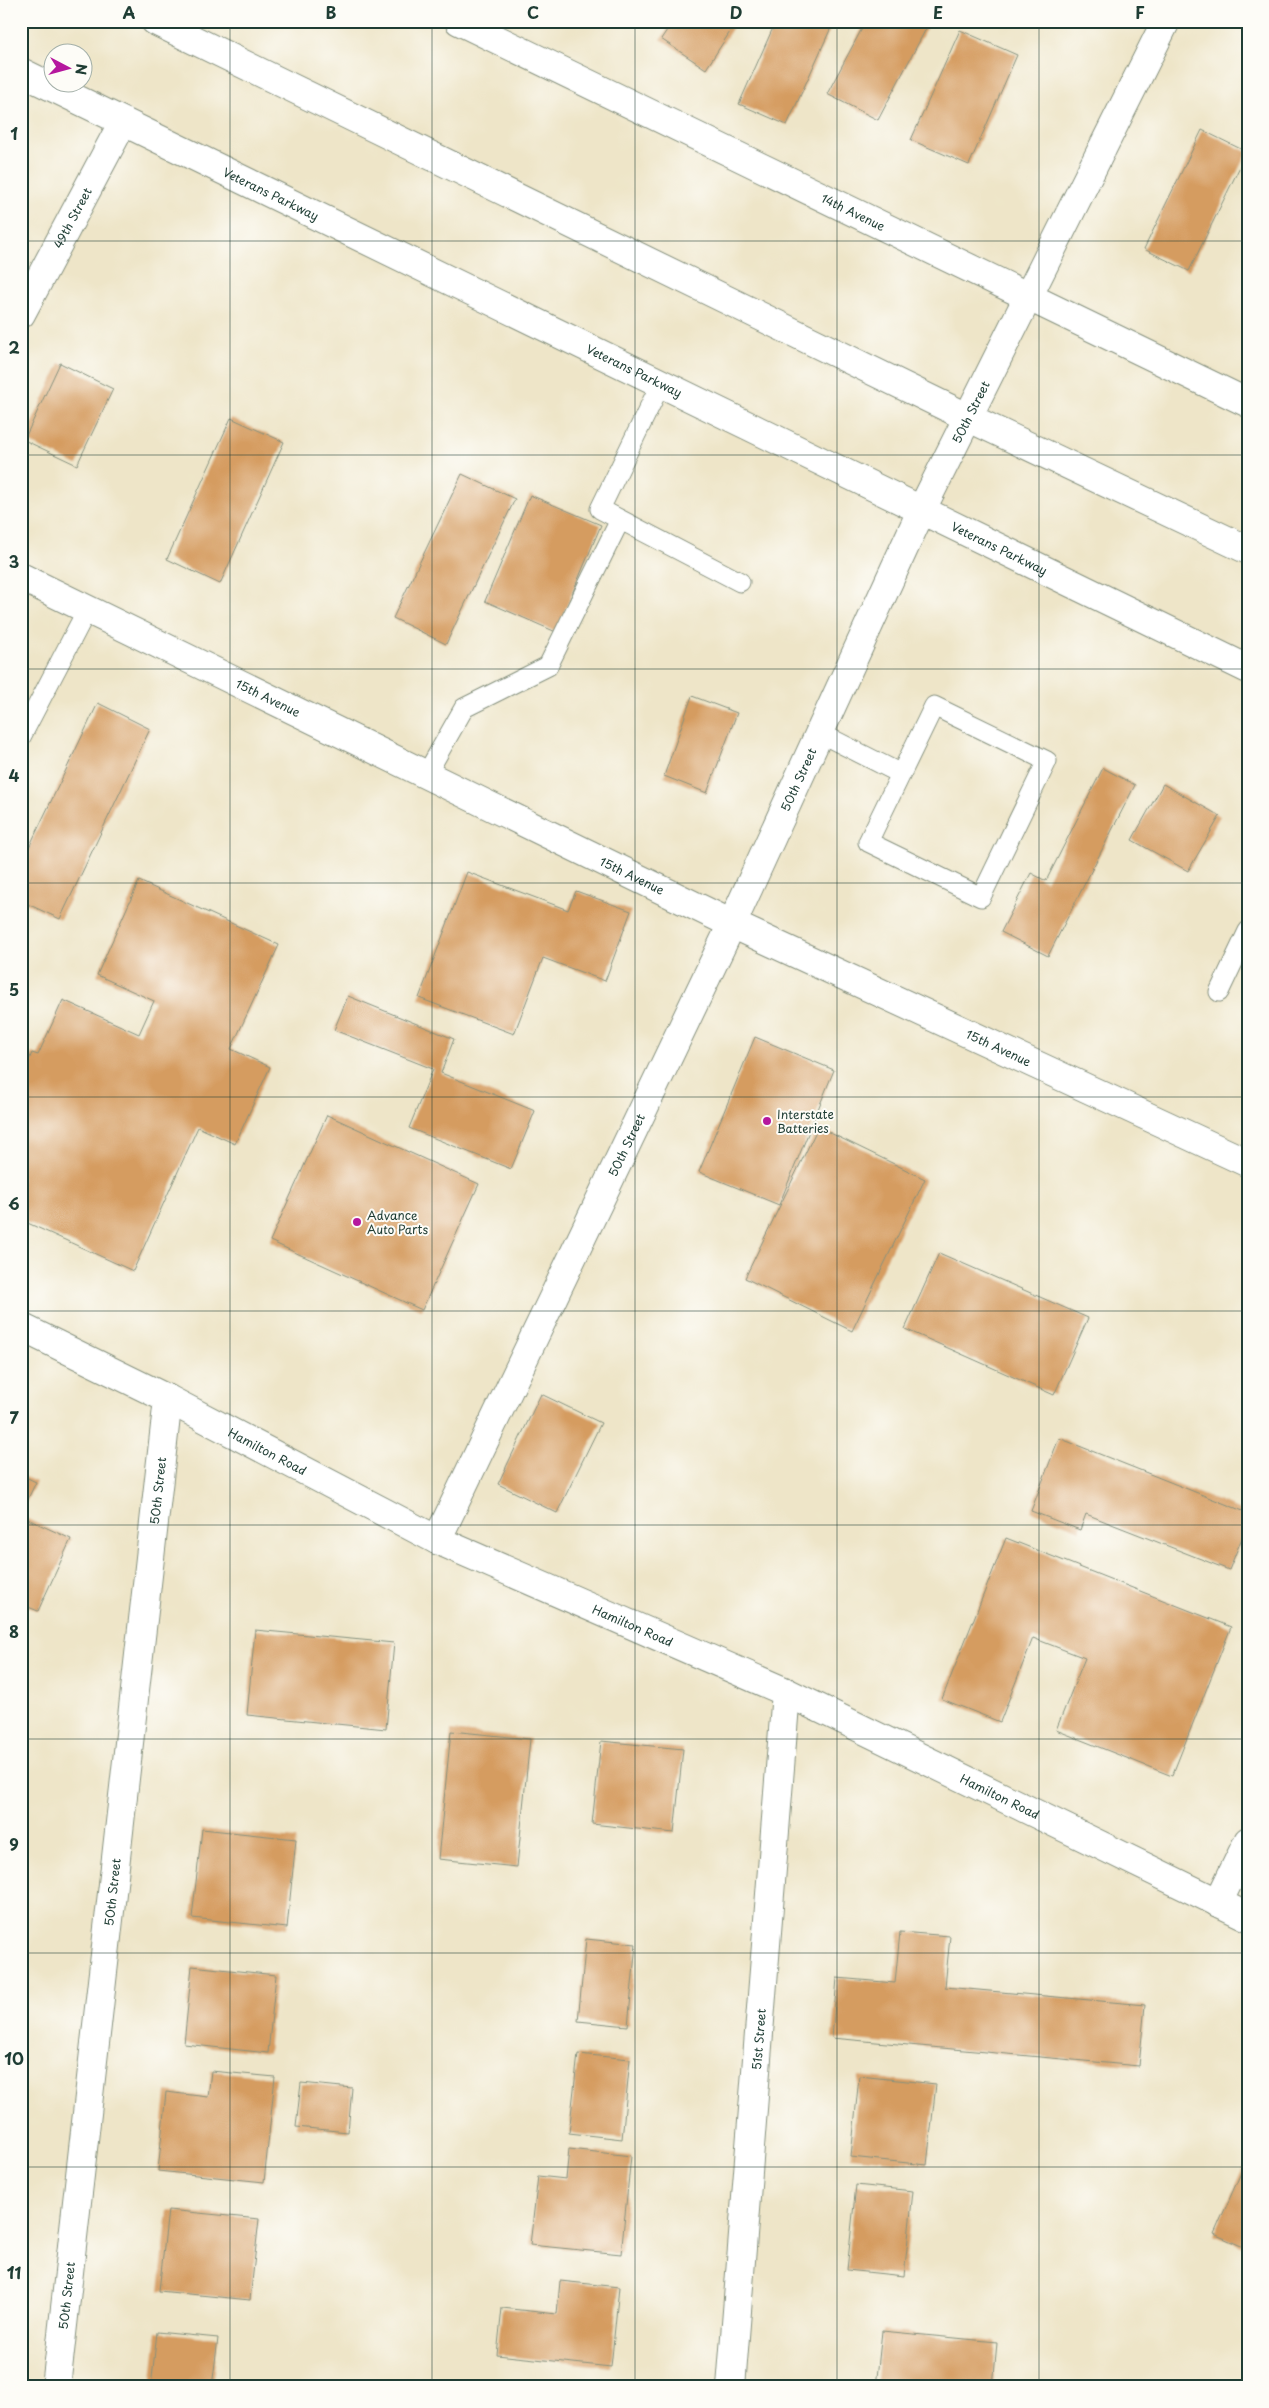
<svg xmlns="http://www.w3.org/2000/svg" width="1269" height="2408" font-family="'Playpen Sans',sans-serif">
  <rect width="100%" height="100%" fill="#fdfcf7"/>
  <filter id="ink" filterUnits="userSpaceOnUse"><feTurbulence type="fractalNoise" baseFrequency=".02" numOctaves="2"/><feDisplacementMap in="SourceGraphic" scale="10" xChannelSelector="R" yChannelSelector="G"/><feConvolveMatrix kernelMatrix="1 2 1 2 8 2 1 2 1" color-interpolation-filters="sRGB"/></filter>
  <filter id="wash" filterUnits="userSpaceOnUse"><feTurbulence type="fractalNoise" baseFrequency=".0096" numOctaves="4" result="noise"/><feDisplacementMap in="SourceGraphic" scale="20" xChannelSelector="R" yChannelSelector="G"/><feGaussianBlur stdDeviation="1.12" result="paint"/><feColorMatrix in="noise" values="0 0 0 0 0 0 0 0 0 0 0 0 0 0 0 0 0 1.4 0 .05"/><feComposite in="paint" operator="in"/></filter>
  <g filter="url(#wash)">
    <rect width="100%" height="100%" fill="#eee5c8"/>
    <g id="blocks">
      <path fill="#d59c61" d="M673,21H737L706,69L661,39Z
        M776,21H834L787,125L739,104Z
        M866,21H930L878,120L827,94Z
        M960,30L1017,55L969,165L911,140Z
        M1202,130L1247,152L1189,271L1144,249Z
        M60,363L113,389L77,465L24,440Z
        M231,418L284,442L220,584L167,559Z
        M462,474L515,499L446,644L393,618Z
        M530,495L601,525L556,632L485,601Z
        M692,696L737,713L707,793L664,776Z
        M98,703L150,729L60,919L21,901V864Z
        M1103,768L1135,785L1048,956L1001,932L1031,873L1046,881Z
        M1163,784L1220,816L1188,871L1132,840Z
        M467,872L568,910L576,891L631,911L605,981L543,958L514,1034L419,998Z
        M139,881L279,945L231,1049L270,1067L235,1144L198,1127L133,1271L21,1220V1078L32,1053L38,1055L63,1000L139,1034L154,1001L97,975Z
        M348,996L454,1039L441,1073L535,1111L511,1169L409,1128L433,1069L334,1030Z
        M755,1037L834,1070L779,1205L699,1172Z
        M327,1115L479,1184L422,1310L270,1241Z
        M818,1127L925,1179L852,1331L745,1278Z
        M939,1253L1088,1318L1054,1395L905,1329Z
        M541,1394L601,1423L557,1513L498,1484Z
        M1059,1438L1248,1513V1523L1229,1570L1086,1514L1080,1530L1031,1511Z
        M21,1475L36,1482L21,1513Z
        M21,1516L71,1539L38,1611L21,1604Z
        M1006,1538L1231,1627L1172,1776L1056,1730L1085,1658L1033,1638L1000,1722L942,1699Z
        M255,1630L394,1643L386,1729L247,1715Z
        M451,1731L530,1739L517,1867L438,1859Z
        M601,1741L683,1749L674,1833L592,1824Z
        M202,1829L296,1839L287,1928L192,1918Z
        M900,1932L950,1936L945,1987L1145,2005L1139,2066L832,2038L837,1978L895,1983Z
        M586,1939L636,1944L628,2026L578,2021Z
        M192,1966L276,1975L268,2053L184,2044Z
        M578,2054L630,2059L622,2139L569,2133Z
        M211,2071L275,2077L264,2182L158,2171L166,2092L208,2097Z
        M859,2076L936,2084L927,2165L851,2157Z
        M301,2083L352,2088L348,2132L296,2127Z
        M569,2149L631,2156L621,2254L530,2245L538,2176L566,2179Z
        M1248,2157V2249L1214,2234Z
        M856,2185L913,2191L904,2276L847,2270Z
        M168,2210L259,2219L250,2300L159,2291Z
        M560,2281L619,2287L611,2367L497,2355L502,2308L557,2314Z
        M882,2331L997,2342L993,2387H876Z
        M157,2332L218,2338L212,2387H151Z"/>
    </g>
  </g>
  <g filter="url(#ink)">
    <use href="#blocks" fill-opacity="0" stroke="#86917e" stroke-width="1"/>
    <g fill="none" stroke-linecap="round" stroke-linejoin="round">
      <g stroke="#86917e" stroke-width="21">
        <path id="lane" d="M661,383L600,509L740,582
          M820,733L901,774L868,842L981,897L1047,761L934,706L901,774
          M21,737L87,610
          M426,775L464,708L548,666L620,520
          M1219,992L1248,931"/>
      </g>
      <g stroke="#86917e" stroke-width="30">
        <g id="street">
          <path id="s1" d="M459,21L1248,403"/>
          <path id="s2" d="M21,314L123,122"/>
          <path id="s3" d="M21,577L732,924L1248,1163"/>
          <path id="s4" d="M437,1540L732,924L922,509L1166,21"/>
          <path d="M1218,1903L1248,1841"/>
          <path id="s5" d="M56,2387L168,1399"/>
          <path id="s6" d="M731,2387L786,1692"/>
        </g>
      </g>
      <g stroke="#86917e" stroke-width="30">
        <g id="secondary">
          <path id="s7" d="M21,1327L168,1399L437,1540L786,1692L1248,1917"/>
        </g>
      </g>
      <g stroke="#86917e" stroke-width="30">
        <g id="primary">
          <path d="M155,21L967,417L1248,550"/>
          <path id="s8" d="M21,72L1248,669"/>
        </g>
      </g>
      <use href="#lane" stroke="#fff" stroke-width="19"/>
      <use href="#street" stroke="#fff" stroke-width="28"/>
      <use href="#secondary" stroke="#fff" stroke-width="28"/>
      <use href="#primary" stroke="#fff" stroke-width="28"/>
    </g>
  </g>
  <path fill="none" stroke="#1f3d34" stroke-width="1" stroke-opacity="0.55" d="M230,21V2387M432,21V2387M635,21V2387M837,21V2387M1039,21V2387M21,241H1248M21,455H1248M21,669H1248M21,883H1248M21,1097H1248M21,1311H1248M21,1525H1248M21,1739H1248M21,1953H1248M21,2167H1248"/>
  <g fill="#b5179e" stroke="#fdfcf7" stroke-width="2">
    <circle cx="767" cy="1121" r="5"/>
    <circle cx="357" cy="1222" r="5"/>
  </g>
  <g text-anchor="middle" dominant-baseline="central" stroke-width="4" stroke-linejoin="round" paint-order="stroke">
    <g font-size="12" fill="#1f3d34" stroke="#fdfcf7">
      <text stroke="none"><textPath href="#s8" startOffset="278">Veterans Parkway</textPath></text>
      <text stroke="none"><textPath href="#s1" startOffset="438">14th Avenue</textPath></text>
      <text stroke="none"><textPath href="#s2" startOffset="109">49th Street</textPath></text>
      <text stroke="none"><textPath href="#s8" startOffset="682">Veterans Parkway</textPath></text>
      <text stroke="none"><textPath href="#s4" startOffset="1248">50th Street</textPath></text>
      <text stroke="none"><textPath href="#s8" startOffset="1088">Veterans Parkway</textPath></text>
      <text stroke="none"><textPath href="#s3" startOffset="275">15th Avenue</textPath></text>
      <text stroke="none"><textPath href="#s4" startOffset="842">50th Street</textPath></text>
      <text stroke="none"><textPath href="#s3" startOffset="680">15th Avenue</textPath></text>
      <text stroke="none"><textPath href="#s3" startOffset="1085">15th Avenue</textPath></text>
      <text stroke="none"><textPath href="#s4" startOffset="438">50th Street</textPath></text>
      <text stroke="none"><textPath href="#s7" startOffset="276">Hamilton Road</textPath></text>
      <text stroke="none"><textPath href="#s5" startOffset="902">50th Street</textPath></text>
      <text stroke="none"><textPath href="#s7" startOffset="681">Hamilton Road</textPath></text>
      <text stroke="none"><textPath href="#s7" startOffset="1086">Hamilton Road</textPath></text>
      <text stroke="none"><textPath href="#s5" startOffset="498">50th Street</textPath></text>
      <text stroke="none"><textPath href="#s6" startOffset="349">51st Street</textPath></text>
      <text stroke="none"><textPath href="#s5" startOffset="92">50th Street</textPath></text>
    </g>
    <g font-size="12" fill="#1f3d34" stroke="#fdfcf7" text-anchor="start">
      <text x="777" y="1114">Interstate<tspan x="777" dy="14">Batteries</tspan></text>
      <text x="367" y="1215">Advance<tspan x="367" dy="14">Auto Parts</tspan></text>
    </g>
  </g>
  <rect width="1269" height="2408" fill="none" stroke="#fdfcf7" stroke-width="55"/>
  <g transform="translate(68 68) rotate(96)"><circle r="24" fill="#fdfcf7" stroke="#a4b0a9"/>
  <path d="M0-4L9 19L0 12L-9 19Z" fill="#b5179e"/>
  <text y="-8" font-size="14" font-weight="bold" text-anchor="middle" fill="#1f3d34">N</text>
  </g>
  <rect x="28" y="28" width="1214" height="2352" fill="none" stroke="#1f3d34" stroke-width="2"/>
  <g font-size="16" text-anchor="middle" font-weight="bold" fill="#1f3d34">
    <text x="129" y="19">A</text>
    <text x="331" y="19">B</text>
    <text x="533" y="19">C</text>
    <text x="736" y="19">D</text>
    <text x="938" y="19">E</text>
    <text x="1140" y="19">F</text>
    <text x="14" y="140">1</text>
    <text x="14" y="354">2</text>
    <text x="14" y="568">3</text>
    <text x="14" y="782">4</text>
    <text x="14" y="996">5</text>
    <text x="14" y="1210">6</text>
    <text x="14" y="1424">7</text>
    <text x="14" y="1638">8</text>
    <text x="14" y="1851">9</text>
    <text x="14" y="2065">10</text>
    <text x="14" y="2279">11</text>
  </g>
</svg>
